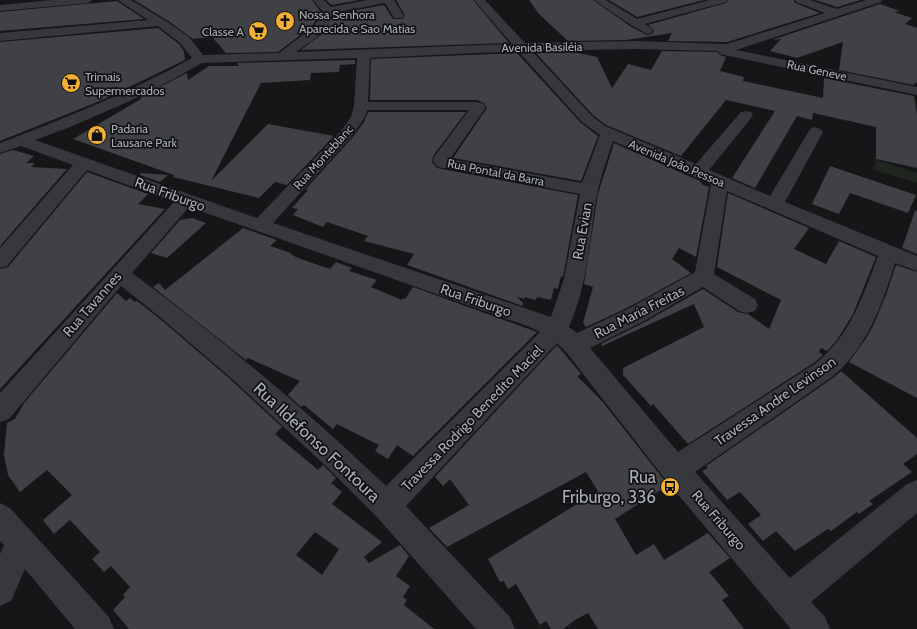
<svg xmlns="http://www.w3.org/2000/svg" width="917" height="629" font-family="Cabin,sans-serif">
  <rect width="100%" height="100%" fill="#161618"/>
  <path fill="#1e261f" d="M876,160L917,173V183L873,170Z"/>
  <path fill="#404145" fill-rule="evenodd" d="M134,0H312L320,11V16L311,27L278,52L226,53L212,37L193,39L170,22Z
    M326,0H359L332,5Z
    M396,0H473L509,43L301,50L324,32L334,14L384,5L393,19H403L405,15Z
    M529,0H593L630,26L647,35L652,34L654,30L648,25L726,3L728,0H794L795,3L820,13L727,42L668,41L672,33L626,40L568,41L539,14Z
    M609,0H704L637,17Z
    M815,0H861L837,7Z
    M117,1L144,19L0,31V12Z
    M880,4L900,11L894,12L912,18L905,24L917,28V83H914V85L839,70L843,42L797,58L770,51L781,39L772,40Z
    M158,28L179,44L184,51L185,60L100,101L0,141V42Z
    M662,51L717,52L720,55L726,57L720,71L744,77L743,81L823,98L824,78L914,96L917,115V168L876,159V127L813,113L812,120L797,116L755,188L732,178L775,111L726,100L681,156L606,125L593,115L536,53L573,52L597,57L612,88L628,64L651,70Z
    M517,53L581,123L598,136L581,181L453,158L487,108L484,103L477,100H370L371,59Z
    M355,60V64L340,65L339,72L311,73L310,80L261,83L211,181L268,124L334,136L287,185L275,182L259,198L173,177L174,175L73,139L141,99V97L187,73L188,80L209,66H239L237,63Z
    M368,112H466L433,156L432,162L437,168L578,195L563,277L561,276L558,289L554,288L551,300L537,297L536,300L525,297V299L517,297L523,303V306L407,265L414,254L364,241L368,236L327,222L323,227L293,215L298,209L292,208L308,190H305L352,138L364,122Z
    M614,143L700,181L703,185L709,187L696,257L679,248L672,259L691,273L627,308L586,327L583,323L593,287L584,284L598,194Z
    M13,150L34,156L26,163H35L31,167L67,169L0,246V154Z
    M830,166L916,195L908,213L850,193L839,214L812,204Z
    M87,172L148,194L138,204L165,209L0,389V269L8,267Z
    M140,173L168,175L160,182L140,175Z
    M728,193L809,228L794,249L826,264L839,241L876,257L853,314L837,340L827,351L821,348L819,352L823,355L815,362L688,444L653,404L651,406L623,375V368L704,327L694,304L602,346L601,344L645,322L703,289L738,312L748,314L769,329L781,300L717,267Z
    M915,211H917V254L902,248Z
    M192,218L206,223L167,258L151,253L180,220Z
    M243,228L277,240L270,246L291,253L290,254L298,258L330,269L336,262L352,268L349,271L377,280L371,287L402,300L403,298L405,299L413,287L537,332L413,456L397,445L388,459L375,451L379,445L337,424L333,429L304,405L301,407L288,395L300,381L248,358L246,360L153,287L159,283L165,290Z
    M896,265L917,272V398L849,362L865,340L873,326L886,295Z
    M117,293L126,301L130,298L135,302L137,301L160,319L230,379L282,427L275,434L318,470L323,465L336,478L331,483L342,492L332,504L382,542L364,557L369,563L400,545L409,556L396,576L410,586L403,597L407,600L404,605L434,629H129L113,610L125,597L123,595L130,587L111,566L104,572L92,559L100,552L70,520L54,534L43,520L72,495L47,470L20,492L8,475L4,455L7,423L15,419L24,403ZM315,532L339,549L322,575L296,555Z
    M557,345L581,374L577,376L602,401L668,485L615,519L636,555L654,544L664,560L708,533L730,558L709,572L729,596L722,600L744,629H598L588,613L575,620L563,629H551L546,621L540,625L516,584L508,589L504,581L500,582L488,559L598,491L586,472L447,547L429,528L469,505L450,479L443,486L435,477Z
    M841,371L917,438V454L903,464L912,472L869,501L873,504L859,514L857,512L831,531L828,529L795,551L776,531L763,541L748,524L761,515L740,492L727,500L702,471L708,468L706,466L833,378Z"/>
  <g fill="none" stroke-linecap="round" stroke-linejoin="round">
    <path fill="#37383d" fill-rule="evenodd" d="M52,0H93L88,3L0,11V5Z
      M118,0H131L169,23L189,37L203,55L279,53L312,28L321,17L322,11L313,0H324L331,7L367,0H394L404,16L402,18H394L385,3L333,13C329,31 310,42 296,52L512,44L474,0H485L525,43L636,41L727,44L825,13L796,2L795,0H810L837,9L866,0H882L881,2L736,50L917,87V95L724,55L720,54L718,51L636,49L532,51L592,116L605,126L696,164L741,112L746,111L751,112L753,115L751,118L709,170L770,196L810,129L815,127L820,129L823,132L785,202L917,256V271L895,263C882,305 867,348 832,377L695,472L790,578L907,484L917,480V513L811,602L825,617L830,629H791L665,479L566,352L557,343L406,506L510,617L515,629H476L376,516L329,469L231,378L161,318L121,286L9,419L0,422V393L174,202L87,170L7,266L0,268V248L73,165L21,146L0,153V143C66,118 130,92 192,58L180,43L158,26L0,41V33L148,20ZM518,51L582,122L600,135L582,183L450,159L486,107L484,104L477,102H368L370,58ZM357,58L354,106L351,117L341,131L257,218L35,140L70,127L123,104L159,87L202,63ZM367,110H469L434,157L433,161L438,167L444,168L580,194L564,279L551,317L273,223L351,137L365,117ZM613,141L711,184L695,272L628,309L577,333L569,327C588,284 589,239 597,194C601,176 607,158 613,141ZM727,191L878,256C863,296 850,336 816,363L678,452L590,348L644,321L703,287L739,311L747,313L755,311L758,305L755,299L714,274ZM189,207L530,327L540,332L386,486C306,410 221,338 132,273Z
      M594,0H606L637,19L710,0H727L726,2L645,24L653,30L651,33L647,34L631,25Z
      M0,503L10,508L109,617L114,629H75L25,569L11,601L0,606V554L4,545L0,541Z"/>
  </g>
  <defs>
    <g id="church-disc" transform="scale(1)"><circle r="9.5" fill="#f2b134" stroke="#111113"/><path d="M-1.2-6h2.4v3.5h3.3v2.4h-3.3V6h-2.4V-.1h-3.3v-2.4h3.3Z" fill="#111"/></g>
    <g id="supermarket-disc" transform="scale(1)"><circle r="9.5" fill="#f2b134" stroke="#111113"/><path d="M-6-5.5h2.5l.6 2H6L4.5 2H-2.5L-4.4-4H-6ZM-1.5 3.2a1.3 1.3 0 1 0 .1 0ZM3 3.2a1.3 1.3 0 1 0 .1 0Z" fill="#111"/></g>
    <g id="shop-disc" transform="scale(1)"><circle r="9.5" fill="#f2b134" stroke="#111113"/><path d="M-5-2.5h2.3a2.7 3.5 0 0 1 5.4 0H5L5.5 6h-11ZM-1.5-2.5h3a1.5 2.3 0 0 0-3 0Z" fill="#111"/></g>
    <g id="bus-disc" transform="scale(1)"><circle r="9.5" fill="#f2b134" stroke="#111113"/><path d="M-5-6H5V4H4V6H2V4H-2V6H-4V4H-5ZM-3.5-4V0h7V-4ZM-3.5 1.2v1.5H-2V1.2ZM2 1.2v1.5H3.5V1.2Z" fill="#111"/></g>
  </defs>
  <g fill-rule="evenodd">
    <use href="#church-disc" x="285" y="21"/>
    <use href="#supermarket-disc" x="258" y="31"/>
    <use href="#supermarket-disc" x="71" y="83"/>
    <use href="#shop-disc" x="97" y="135"/>
    <use href="#bus-disc" x="670" y="487"/>
  </g>
  <g text-anchor="middle" dominant-baseline="central" stroke-width="3.5" stroke-linejoin="round" paint-order="stroke">
    <g font-size="12" fill="#a8adb8" stroke="#111113" text-anchor="start">
      <text x="299" y="14">Nossa Senhora<tspan x="299" dy="14">Aparecida e Sao Matias</tspan></text>
      <text x="244" y="31" text-anchor="end">Classe A</text>
      <text x="85" y="76">Trimais<tspan x="85" dy="14">Supermercados</tspan></text>
      <text x="111" y="128">Padaria<tspan x="111" dy="14">Lausane Park</tspan></text>
    </g>
    <g font-size="12" fill="#a8adb8" stroke="#111113">
      <text transform="translate(542 47) rotate(-1)">Avenida Basiléia</text>
      <text transform="translate(817 70) rotate(12)">Rua Geneve</text>
      <text transform="translate(323 157) rotate(-48)">Rua Monteblanc</text>
      <text transform="translate(677 163) rotate(23)">Avenida João Pessoa</text>
      <text transform="translate(496 172) rotate(11)">Rua Pontal da Barra</text>
    </g>
    <g font-size="14" fill="#a8adb8" stroke="#111113">
      <text transform="translate(170 194) rotate(20)">Rua Friburgo</text>
      <text transform="translate(582 231) rotate(-80)">Rua Evian</text>
      <text transform="translate(476 300) rotate(19)">Rua Friburgo</text>
      <text transform="translate(92 304) rotate(-49)">Rua Tavannes</text>
      <text transform="translate(639 312) rotate(-27)">Rua Maria Freitas</text>
      <text transform="translate(775 401) rotate(-35)">Travessa Andre Levinson</text>
      <text transform="translate(472 418) rotate(-46)">Travessa Rodrigo Benedito Maciel</text>
      <text transform="translate(719 520) rotate(49)">Rua Friburgo</text>
    </g>
    <g font-size="17" fill="#a8adb8" stroke="#111113">
      <text transform="translate(317 442) rotate(43)">Rua Ildefonso Fontoura</text>
    </g>
    <g font-size="17" fill="#a8adb8" stroke="#111113" text-anchor="end">
      <text x="656" y="477">Rua<tspan x="656" dy="20">Friburgo, 336</tspan></text>
    </g>
  </g>
</svg>
